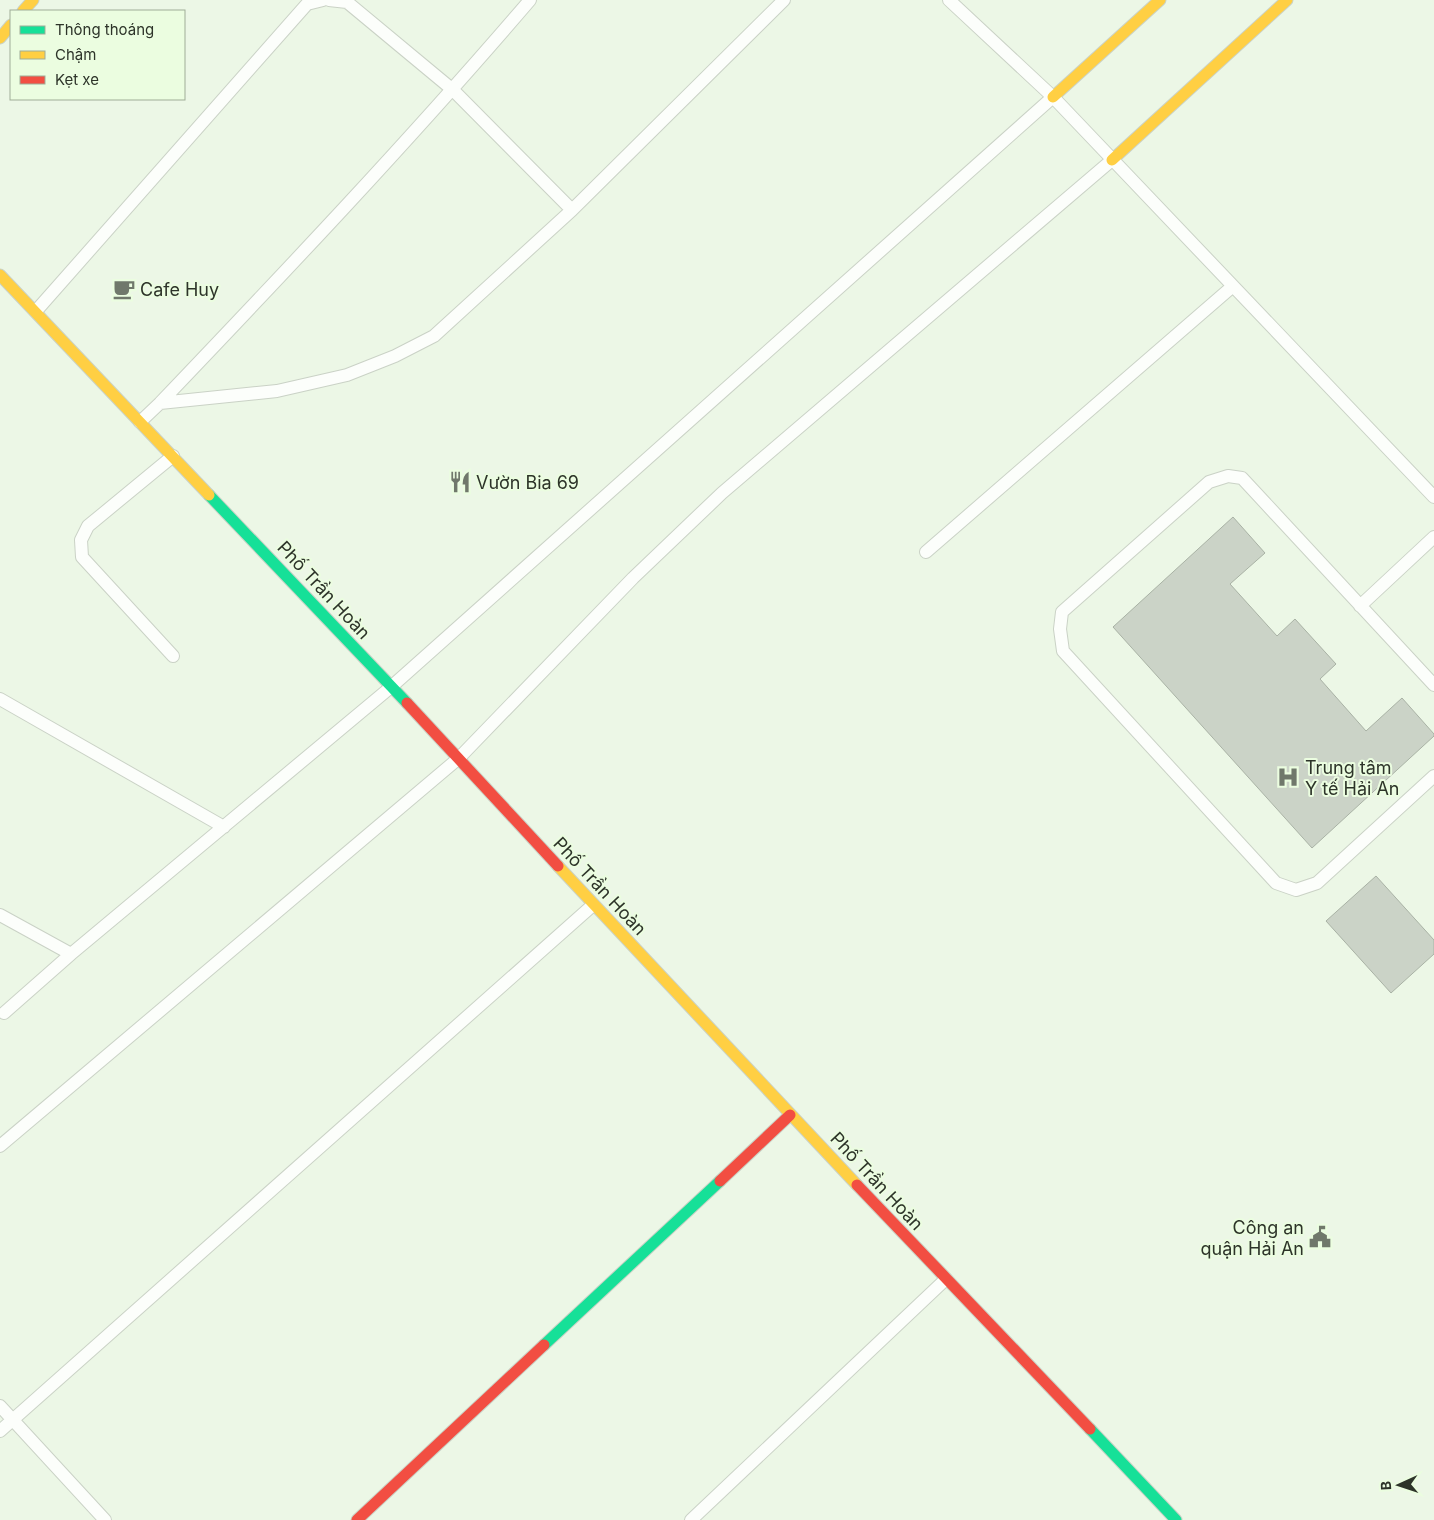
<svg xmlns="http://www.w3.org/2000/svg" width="1434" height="1520" font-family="Inter,sans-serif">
  <rect width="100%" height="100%" fill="#ecf7e6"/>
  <path fill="#cbd3c7" stroke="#a9b2a5" d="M1233,517L1265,553L1230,584L1277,636L1295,619L1336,664L1320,679L1366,731L1402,698L1434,734V736L1312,848L1113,627Z
    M1376,876L1434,940V954L1391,993L1326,921Z"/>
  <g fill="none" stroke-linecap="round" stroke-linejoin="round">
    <g stroke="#cad2c6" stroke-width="14">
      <path id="lane" d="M329,0L347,2L453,90L572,210
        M1053,97L1434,497
        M36,311L307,4L323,0
        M160,403L277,391L347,375L395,356L434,336L572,210L784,0
        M140,422L160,403C286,271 411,139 530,0
        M173,456L88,526L81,540L82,557L173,656
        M926,552L1233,286
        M1360,606L1434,537
        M1434,685L1242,478L1228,476L1209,482L1062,612L1060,629L1063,651L1276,883L1296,890L1317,883L1434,776
        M0,699L224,827
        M0,915L71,954
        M4,1013L71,954L391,687L1053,97L949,0
        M0,1146L459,758L633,578L722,493L1112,160
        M0,1406L105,1520
        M0,1431L593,905
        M691,1520L946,1279"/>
    </g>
    <g stroke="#cad2c6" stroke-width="13">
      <path id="fast" d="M209,495L407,703
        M544,1345L720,1181
        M1090,1429L1176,1520"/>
    </g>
    <g stroke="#cad2c6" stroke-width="13">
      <path id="slow" d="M23,11L33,0
        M0,38L11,25
        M1053,97L1160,0
        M1112,160L1287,0
        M0,275L209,495
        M558,866L857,1185"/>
    </g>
    <g stroke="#cad2c6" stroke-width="13">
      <path id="jam" d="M407,703L558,866
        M720,1181L790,1115
        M857,1185L1090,1429
        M357,1520L544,1345"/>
    </g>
    <use href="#lane" stroke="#fcfefb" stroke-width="12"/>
    <use href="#fast" stroke="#16e098" stroke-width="11"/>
    <use href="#slow" stroke="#ffcf43" stroke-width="11"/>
    <use href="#jam" stroke="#f24e42" stroke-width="11"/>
  </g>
  <defs>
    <g id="cafe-bare" transform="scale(1.725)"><path d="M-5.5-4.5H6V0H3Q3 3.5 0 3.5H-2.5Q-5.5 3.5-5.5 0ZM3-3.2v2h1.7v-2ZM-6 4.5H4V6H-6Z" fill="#70786b" stroke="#ebfde0" stroke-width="2.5" paint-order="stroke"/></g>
    <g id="restaurant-bare" transform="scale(1.725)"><path d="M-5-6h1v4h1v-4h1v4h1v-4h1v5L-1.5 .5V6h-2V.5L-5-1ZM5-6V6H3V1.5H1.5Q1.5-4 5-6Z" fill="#70786b" stroke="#ebfde0" stroke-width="2.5" paint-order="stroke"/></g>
    <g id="hospital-bare" transform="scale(1.725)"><path d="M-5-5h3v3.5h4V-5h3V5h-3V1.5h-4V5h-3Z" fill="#70786b" stroke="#ebfde0" stroke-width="2.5" paint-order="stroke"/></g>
    <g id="civic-bare" transform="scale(1.725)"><path d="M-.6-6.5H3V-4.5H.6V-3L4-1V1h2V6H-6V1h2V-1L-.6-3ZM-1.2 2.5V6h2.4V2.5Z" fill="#70786b" stroke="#ebfde0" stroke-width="2.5" paint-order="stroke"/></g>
  </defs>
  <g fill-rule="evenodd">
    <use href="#cafe-bare" x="124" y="289"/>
    <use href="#restaurant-bare" x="460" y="482"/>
    <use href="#hospital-bare" x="1288" y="777"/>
    <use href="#civic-bare" x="1320" y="1237"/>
  </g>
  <g text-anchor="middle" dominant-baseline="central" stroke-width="4" stroke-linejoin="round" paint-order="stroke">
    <g font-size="18" fill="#2d3429" stroke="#ebfde0" text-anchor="start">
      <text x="140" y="289">Cafe Huy</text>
      <text x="476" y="482">Vườn Bia 69</text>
      <text x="1305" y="767">Trung tâm<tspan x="1305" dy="21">Y tế Hải An</tspan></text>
      <text x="1304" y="1227" text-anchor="end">Công an<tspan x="1304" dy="21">quận Hải An</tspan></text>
    </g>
    <g font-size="18" fill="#2d3429" stroke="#ebfde0">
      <text transform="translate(324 590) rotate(47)">Phố Trần Hoàn</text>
      <text transform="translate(600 886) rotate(47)">Phố Trần Hoàn</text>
      <text transform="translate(877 1181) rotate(47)">Phố Trần Hoàn</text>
    </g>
  </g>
  <rect x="10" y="10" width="175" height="90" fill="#ebfde0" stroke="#9fad97"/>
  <rect x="20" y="26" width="25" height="8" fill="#16e098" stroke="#9fad97"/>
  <text x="55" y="35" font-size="15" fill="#2d3429">Thông thoáng</text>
  <rect x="20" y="51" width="25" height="8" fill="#ffcf43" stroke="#9fad97"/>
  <text x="55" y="60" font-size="15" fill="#2d3429">Chậm</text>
  <rect x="20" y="76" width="25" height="8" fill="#f24e42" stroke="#9fad97"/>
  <text x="55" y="85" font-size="15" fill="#2d3429">Kẹt xe</text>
  <g transform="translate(1399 1485) rotate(267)" stroke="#ebfde0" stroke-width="4" paint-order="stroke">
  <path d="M0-4L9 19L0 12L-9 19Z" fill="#2d3429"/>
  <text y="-8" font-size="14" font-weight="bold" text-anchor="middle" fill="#2d3429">B</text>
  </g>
</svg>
